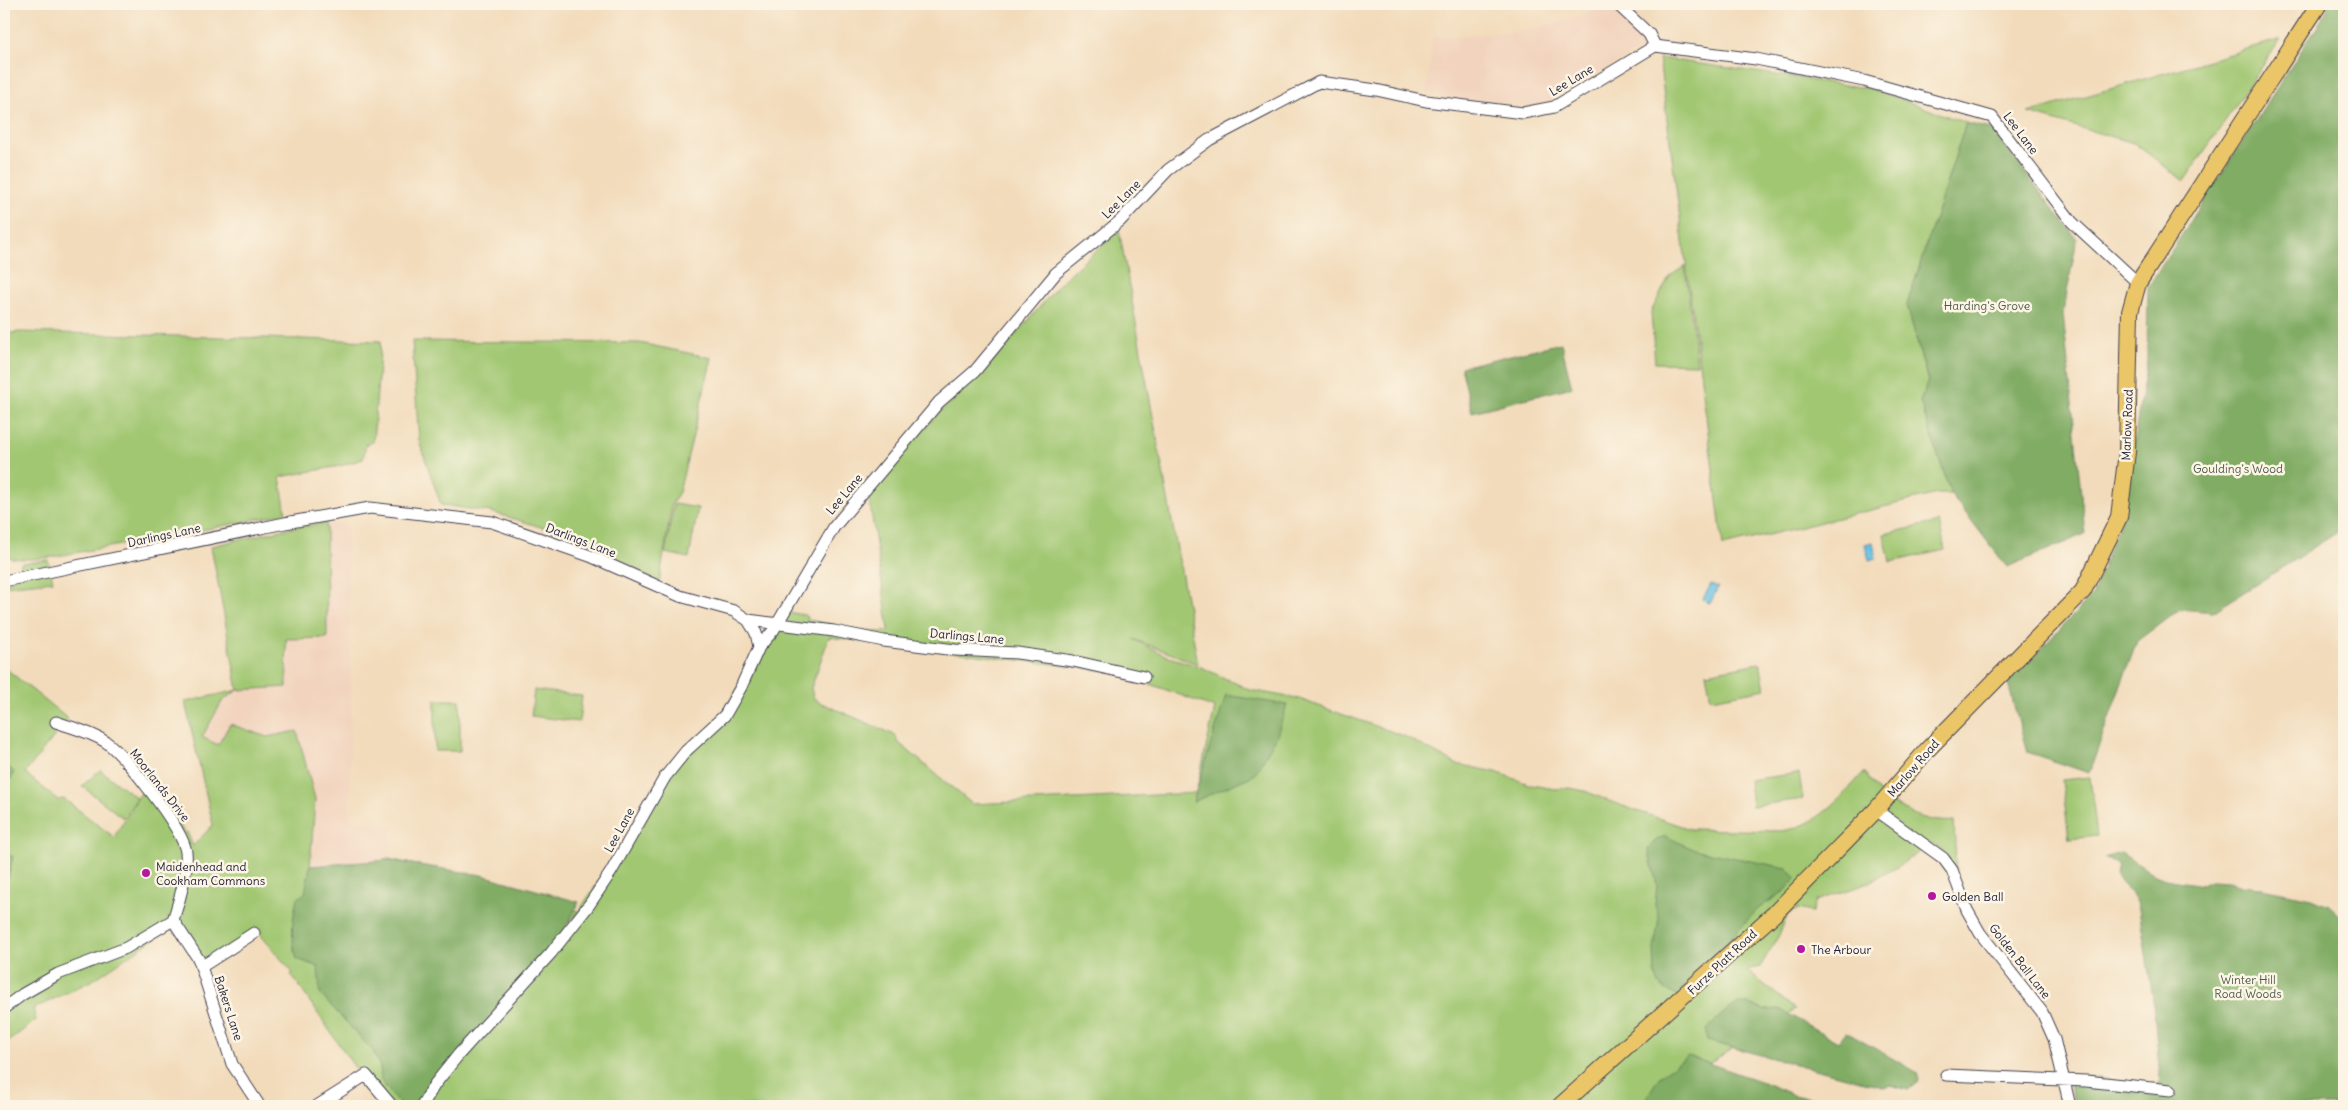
<svg xmlns="http://www.w3.org/2000/svg" width="2348" height="1110" font-family="Delius,sans-serif">
  <rect width="100%" height="100%" fill="#fcf5e5"/>
  <filter id="ink" filterUnits="userSpaceOnUse"><feTurbulence type="fractalNoise" baseFrequency=".02" numOctaves="2"/><feDisplacementMap in="SourceGraphic" scale="10" xChannelSelector="R" yChannelSelector="G"/><feConvolveMatrix kernelMatrix="1 2 1 2 8 2 1 2 1" color-interpolation-filters="sRGB"/></filter>
  <filter id="wash" filterUnits="userSpaceOnUse"><feTurbulence type="fractalNoise" baseFrequency=".0096" numOctaves="4" result="noise"/><feDisplacementMap in="SourceGraphic" scale="20" xChannelSelector="R" yChannelSelector="G"/><feGaussianBlur stdDeviation="1.12" result="paint"/><feColorMatrix in="noise" values="0 0 0 0 0 0 0 0 0 0 0 0 0 0 0 0 0 1.4 0 .05"/><feComposite in="paint" operator="in"/></filter>
  <g filter="url(#wash)">
    <rect width="100%" height="100%" fill="#f2dbbb"/>
    <path fill="#f2d4be" d="M1602,4H1606L1643,32L1647,46L1549,101L1530,106L1477,103L1427,93L1432,37L1509,33L1535,28L1586,15Z
      M347,522L351,698L349,819L392,827L388,860L311,865L191,849L213,825L185,702L238,690L211,546L290,528Z"/>
    <path fill="#a1c772" stroke="#627456" fill-rule="evenodd" d="M2281,39L2184,181L2134,143L2028,113Z
      M1659,58L1873,89L1966,123L1907,305L1928,382L1920,402L1951,494H1937L1723,546Z
      M1119,230L1198,664L1133,639L1169,657L1201,667L1250,690L1299,699L1404,736L1456,764L1496,772L1531,785L1555,789L1570,788L1585,791L1614,803L1690,829L1781,831C1819,826 1840,798 1864,772C1869,779 1874,788 1881,794C1900,811 1929,824 1954,821L1956,871L1942,850L1930,843L1899,866L1866,884L1816,901L1812,912L1798,909L1788,914L1778,937L1760,967L1746,970L1795,1009L1641,1106H425L435,1088L540,969L680,760L710,732L787,612L805,615L809,620C828,623 873,637 889,630L868,491L944,407L986,369L1063,280ZM829,637L1118,672L1215,708L1196,793L972,804L899,743L895,735L819,702L813,697L811,688Z
      M1685,266L1697,364L1655,363L1651,312L1669,277Z
      M19,332L381,341L373,442L366,444L363,459L340,466L280,477L286,513C221,527 156,539 91,550C66,554 27,564 4,556V334Z
      M412,341L640,343L712,358L679,492L672,504L659,584L594,543L491,512L441,505L419,441Z
      M674,504L698,508L689,558L665,553Z
      M1939,522L1945,550L1890,562L1884,534Z
      M326,523L327,638L286,639L287,687L238,690L223,700L202,737L218,745L230,724L267,737L297,731L315,799L310,867L383,863L385,858L439,870L578,911L418,1106H381L291,974L293,973L257,931L204,964L175,930L166,931L93,980L33,1009L36,1020L4,1045V667L68,719L25,773L58,800L64,799L114,837L142,791L149,788L185,833L187,832L193,846L213,825L185,702L238,690L211,546L290,528Z
      M48,560L53,581L4,586L20,573L21,563Z
      M1760,663L1765,689L1711,699L1706,673Z
      M534,690L582,696L579,722L531,716Z
      M435,700H460V751H435Z
      M100,770L137,798L123,818L82,786Z
      M1799,773L1803,799L1752,806L1749,780Z
      M2090,777L2097,836L2069,839L2062,780Z"/>
    <path fill="#80ac64" stroke="#516750" d="M2329,4H2344V528L2213,612L2180,609L2137,641L2089,773L2027,752L2008,684L2093,594L2122,516L2147,360L2148,287L2325,14Z
      M1966,123L1991,129L2077,239L2063,313L2085,534L2007,567L1951,494L1920,402L1928,381L1907,305Z
      M1561,343L1572,387L1472,412L1461,367Z
      M1226,695L1287,705L1276,738L1254,775L1193,802Z
      M4,763L14,772L4,791Z
      M1665,836L1691,848L1715,854L1787,868L1796,878L1786,890L1758,909L1676,996L1659,985L1655,972L1654,949L1659,918L1655,905L1657,885L1648,849L1655,841Z
      M4,852L13,857L8,878L4,881Z
      M2121,853L2155,875L2165,879L2202,885L2210,881L2229,882L2241,886L2262,888L2312,898L2329,905L2344,919V1106H2074L2070,1074L2155,1086L2160,1079L2153,999L2139,909L2137,902L2116,875L2118,865L2104,858Z
      M387,860L482,875L579,902L558,941L418,1106H401L381,1081L380,1067L373,1051L320,994L318,967L297,959C290,937 292,921 297,899L305,893L310,866Z
      M1739,1004H1749L1764,1010L1779,1009L1838,1042L1846,1032L1918,1073L1919,1081L1908,1090L1891,1085L1883,1087L1707,1041L1706,1030L1729,1008Z
      M1688,1056L1768,1084L1793,1095L1835,1103L1888,1106H1641L1660,1076Z"/>
    <path fill="#67c1e4" stroke="#447290" d="M1873,542L1876,558L1869,560L1865,544Z
      M1711,584L1718,587L1711,602L1707,603L1703,599Z"/>
  </g>
  <g filter="url(#ink)">
    <g fill="none" stroke-linecap="round" stroke-linejoin="round">
      <g stroke="#413e4e" stroke-width="13">
        <path id="street" d="M1617,4L1649,34L1655,46
          M4,581L285,523L370,508L492,522L590,556L680,596L734,611L748,620L834,631L884,641L955,650L1017,653L1073,661L1144,677
          M748,620L756,633L759,647
          M1876,810L1943,858L1952,870L1967,910L1980,933L2042,1012L2054,1039L2070,1106
          M173,920L199,960L232,1064L259,1105
          M201,967L254,933
          M4,1008L23,994L58,974L126,948L173,920C179,902 188,871 186,852C183,829 126,756 106,742C91,732 73,728 56,722
          M1946,1075L2086,1081L2171,1090
          M317,1106L366,1075L392,1106
          M422,1106L435,1084L459,1054L551,953L589,905L611,872L665,777L686,751L725,715L741,687L759,647L773,631L834,527L939,402L975,371L1056,273L1120,221L1168,170L1209,140L1319,82L1376,90L1426,101L1523,113L1554,107L1655,46L1756,59L1864,81L1992,117L2072,222L2138,283"/>
      </g>
      <g stroke="#413e4e" stroke-width="18">
        <path id="primary" d="M1560,1106L1774,914L1876,810L1927,750L2083,591L2119,517L2127,452L2130,312L2138,283L2319,4"/>
      </g>
      <use href="#street" stroke="#fff" stroke-width="11"/>
      <use href="#primary" stroke="#ebc669" stroke-width="16"/>
    </g>
  </g>
  <g fill="#b5179e" stroke="#fcf5e5" stroke-width="2">
    <circle cx="146" cy="873" r="5"/>
    <circle cx="1932" cy="896" r="5"/>
    <circle cx="1801" cy="949" r="5"/>
  </g>
  <g text-anchor="middle" dominant-baseline="central" stroke-width="5" stroke-linejoin="round" paint-order="stroke">
    <g font-size="12" fill="#22223b" stroke="#fcf5e5">
      <text transform="translate(1571 80) rotate(-31)">Lee Lane</text>
      <text transform="translate(2021 133) rotate(53)">Lee Lane</text>
      <text transform="translate(1121 199) rotate(-45)">Lee Lane</text>
      <text transform="translate(2127 425) rotate(-88)">Marlow Road</text>
      <text transform="translate(844 494) rotate(-50)">Lee Lane</text>
      <text transform="translate(164 535) rotate(-12)">Darlings Lane</text>
      <text transform="translate(581 540) rotate(21)">Darlings Lane</text>
      <text transform="translate(967 636) rotate(5)">Darlings Lane</text>
      <text transform="translate(1913 768) rotate(-49)">Marlow Road</text>
      <text transform="translate(160 785) rotate(52)">Moorlands Drive</text>
      <text transform="translate(619 830) rotate(-61)">Lee Lane</text>
      <text transform="translate(2020 961) rotate(52)">Golden Ball Lane</text>
      <text transform="translate(1722 962) rotate(-43)">Furze Platt Road</text>
      <text transform="translate(229 1008) rotate(72)">Bakers Lane</text>
    </g>
    <g font-size="12" fill="#4e5c4e" stroke="#fcf5e5">
      <text x="1987" y="305">Harding's Grove</text>
      <text x="2238" y="468">Goulding's Wood</text>
      <text x="2248" y="979">Winter Hill<tspan x="2248" dy="14">Road Woods</tspan></text>
    </g>
    <g font-size="12" fill="#22223b" stroke="#fcf5e5" text-anchor="start">
      <text x="156" y="866">Maidenhead and<tspan x="156" dy="14">Cookham Commons</tspan></text>
      <text x="1942" y="896">Golden Ball</text>
      <text x="1811" y="949">The Arbour</text>
    </g>
  </g>
  <rect width="2348" height="1110" fill="none" stroke="#fcf5e5" stroke-width="20"/>
</svg>
